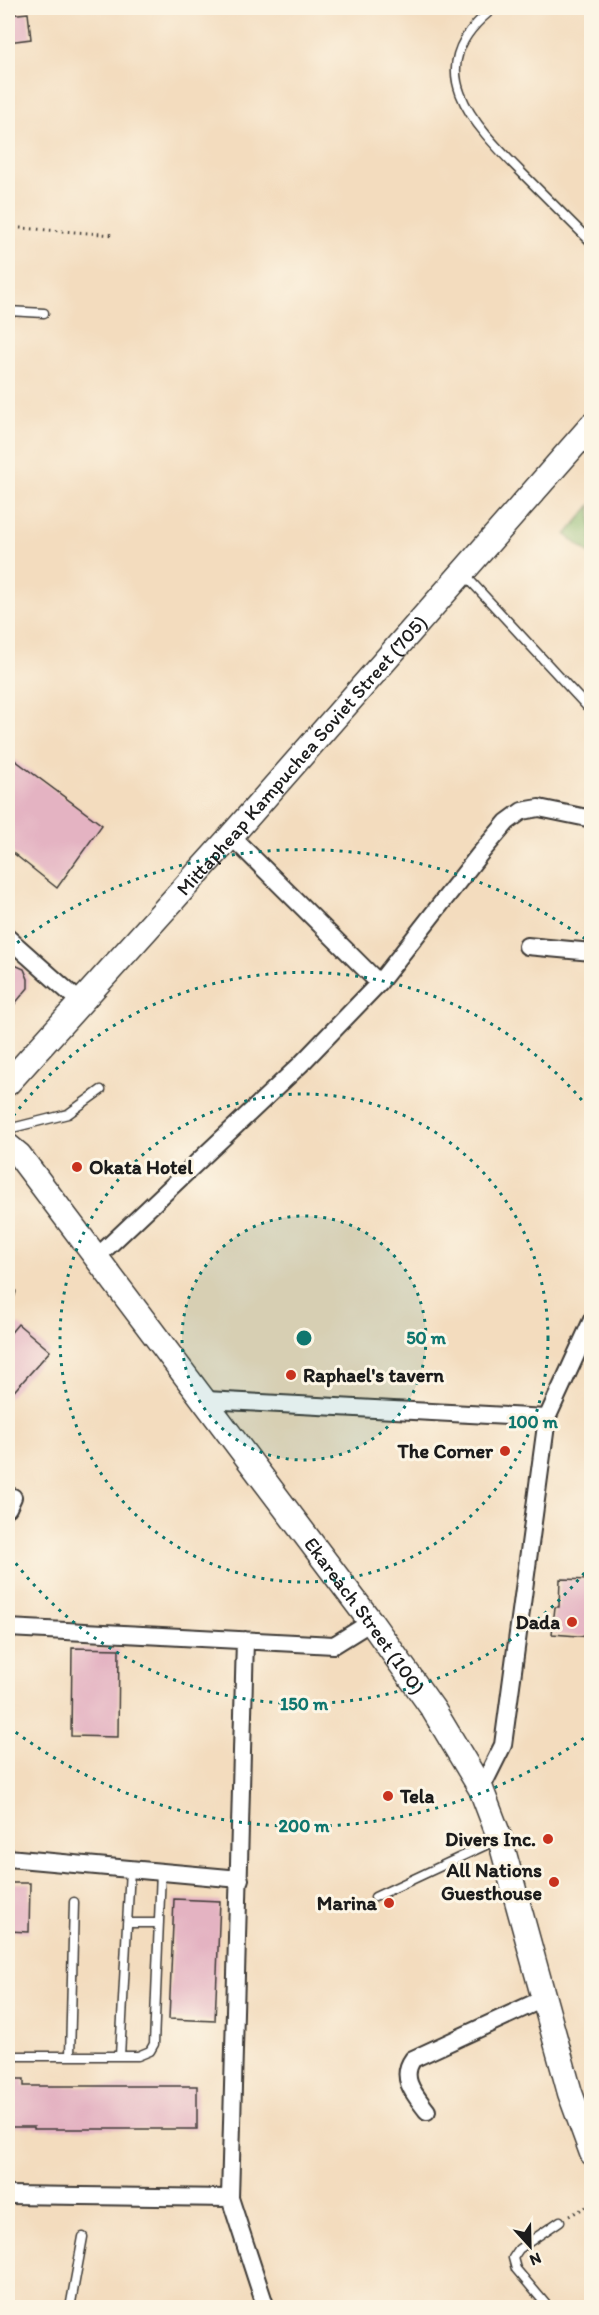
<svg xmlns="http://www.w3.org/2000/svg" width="599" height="2315" font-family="Itim,sans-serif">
  <rect width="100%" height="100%" fill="#fcf5e5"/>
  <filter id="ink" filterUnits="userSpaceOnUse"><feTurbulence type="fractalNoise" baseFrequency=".0167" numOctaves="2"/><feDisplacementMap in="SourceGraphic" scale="12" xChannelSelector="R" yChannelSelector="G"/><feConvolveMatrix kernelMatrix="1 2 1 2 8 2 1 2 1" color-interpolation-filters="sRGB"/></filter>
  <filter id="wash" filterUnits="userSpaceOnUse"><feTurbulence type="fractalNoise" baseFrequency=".008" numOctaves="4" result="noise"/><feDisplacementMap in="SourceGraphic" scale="24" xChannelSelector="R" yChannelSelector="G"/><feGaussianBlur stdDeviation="1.35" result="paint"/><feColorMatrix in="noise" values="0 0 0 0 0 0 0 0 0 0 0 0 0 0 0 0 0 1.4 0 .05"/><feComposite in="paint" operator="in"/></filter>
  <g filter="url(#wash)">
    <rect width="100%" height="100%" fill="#f3dcbe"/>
    <path fill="#8bb86f" stroke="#546a46" stroke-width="1.5" d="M591,505V555L566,535Z"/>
    <g id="blocks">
      <path fill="#e4b3c2" d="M28,13L31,39L8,42V15Z
        M8,755L102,825L57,888L8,849Z
        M8,962L24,969L28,979V988L8,1012Z
        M18,1324L50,1351L8,1398V1336Z
        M560,1579L591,1580V1637L552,1634L555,1607H559Z
        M72,1648L119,1649L118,1737L71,1736Z
        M8,1883H30L29,1932L8,1931Z
        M174,1899L220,1901L215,2021L169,2019Z
        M8,2079H24V2086H197V2129H34V2127H8Z"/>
    </g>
  </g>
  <g filter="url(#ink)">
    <use href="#blocks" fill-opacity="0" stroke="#3c3934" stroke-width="1.5"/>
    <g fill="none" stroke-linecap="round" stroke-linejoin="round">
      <g stroke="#3c3934" stroke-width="11">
        <path id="lane" d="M494,8C417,67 472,123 523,174C546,197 569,220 592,243
          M8,311L44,313
          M465,575L592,712
          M8,1129L68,1114L101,1090
          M8,1281L11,1292L8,1301
          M375,1897L499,1839
          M127,1923H159
          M8,2056H138L150,2051L154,2044L161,1871
          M70,2056L74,1902
          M120,2056L130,1869
          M70,2308L83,2237
          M549,2308L516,2269L513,2258L519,2249L560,2221"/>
      </g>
      <g stroke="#3c3934" stroke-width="20">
        <path id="street" d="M231,836L379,983
          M8,938L80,1002
          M527,946L592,952
          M97,1257L300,1065L379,983L479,855L507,822L522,811L539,808L592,819
          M206,1400L547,1418
          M8,1508L13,1497
          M8,1628L334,1645L371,1622
          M245,1640L230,2198L266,2308
          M481,1789L503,1745L547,1418L592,1320
          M8,1858L240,1879
          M427,2111C415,2095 399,2078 413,2059L545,1998
          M8,2195L230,2198"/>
      </g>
      <g stroke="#3c3934" stroke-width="27">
        <g id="secondary">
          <path id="s1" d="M8,1083L231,836L592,425"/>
          <path id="s2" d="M8,1146L19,1155L371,1622L433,1709L481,1789L500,1839L570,2093L592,2153"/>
        </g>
      </g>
      <path stroke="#3c3934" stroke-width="3" stroke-dasharray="1.5 4.5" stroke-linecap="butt" d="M8,227L115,235
        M569,2216L592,2204"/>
      <use href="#lane" stroke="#fff" stroke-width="8"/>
      <use href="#street" stroke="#fff" stroke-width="16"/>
      <use href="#secondary" stroke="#fff" stroke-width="24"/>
    </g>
  </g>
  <circle cx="304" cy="1338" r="122" fill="#0f766e" fill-opacity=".12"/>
  <g fill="none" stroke="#0f766e" stroke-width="3" stroke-dasharray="3 6">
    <circle cx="304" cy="1338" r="122"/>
    <circle cx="304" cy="1338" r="244"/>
    <path d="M590 1566A366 366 0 0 1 8 1553M8 1123A366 366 0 0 1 590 1110"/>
    <path d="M591 1733A488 488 0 0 1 10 1728M10 948A488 488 0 0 1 591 943"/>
  </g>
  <g fill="#c8321e" stroke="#fcf5e5" stroke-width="2">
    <circle cx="77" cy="1167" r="6"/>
    <circle cx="291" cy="1375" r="6"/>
    <circle cx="505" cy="1451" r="6"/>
    <circle cx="572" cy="1622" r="6"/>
    <circle cx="388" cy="1796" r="6"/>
    <circle cx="548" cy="1839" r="6"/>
    <circle cx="554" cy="1882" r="6"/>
    <circle cx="389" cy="1903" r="6"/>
  </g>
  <g text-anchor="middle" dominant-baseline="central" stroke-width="6" stroke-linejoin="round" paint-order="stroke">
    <g font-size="20" fill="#1c1c1c" stroke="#fcf5e5">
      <text stroke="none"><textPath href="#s1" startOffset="440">Mittapheap Kampuchea Soviet Street (705)</textPath></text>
      <text stroke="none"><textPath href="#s2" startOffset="590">Ekareach Street (100)</textPath></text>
    </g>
    <g font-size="20" font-weight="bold" fill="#1c1c1c" stroke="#fcf5e5" text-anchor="end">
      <text x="89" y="1167" text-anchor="start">Okata Hotel</text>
      <text x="303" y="1375" text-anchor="start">Raphael's tavern</text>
      <text x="493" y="1451">The Corner</text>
      <text x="560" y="1622">Dada</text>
      <text x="400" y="1796" text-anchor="start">Tela</text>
      <text x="536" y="1839">Divers Inc.</text>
      <text x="542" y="1870">All Nations<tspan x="542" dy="23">Guesthouse</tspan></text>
      <text x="377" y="1903">Marina</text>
    </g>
  </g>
  <circle cx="304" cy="1338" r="9" fill="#0f766e" stroke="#fcf5e5" stroke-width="3"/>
  <g font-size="18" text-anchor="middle" font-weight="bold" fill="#0f766e" stroke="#fcf5e5" stroke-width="6" stroke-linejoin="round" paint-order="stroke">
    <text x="426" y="1344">50 m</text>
    <text x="533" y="1428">100 m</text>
    <text x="304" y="1710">150 m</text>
    <text x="304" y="1832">200 m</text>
  </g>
  <rect width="599" height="2315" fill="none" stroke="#fcf5e5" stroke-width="30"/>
  <g transform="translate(530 2246) rotate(158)" stroke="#fcf5e5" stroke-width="4.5" paint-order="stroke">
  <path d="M0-4.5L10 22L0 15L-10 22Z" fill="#1c1c1c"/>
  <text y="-9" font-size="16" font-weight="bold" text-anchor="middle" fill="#1c1c1c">N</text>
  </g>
</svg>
